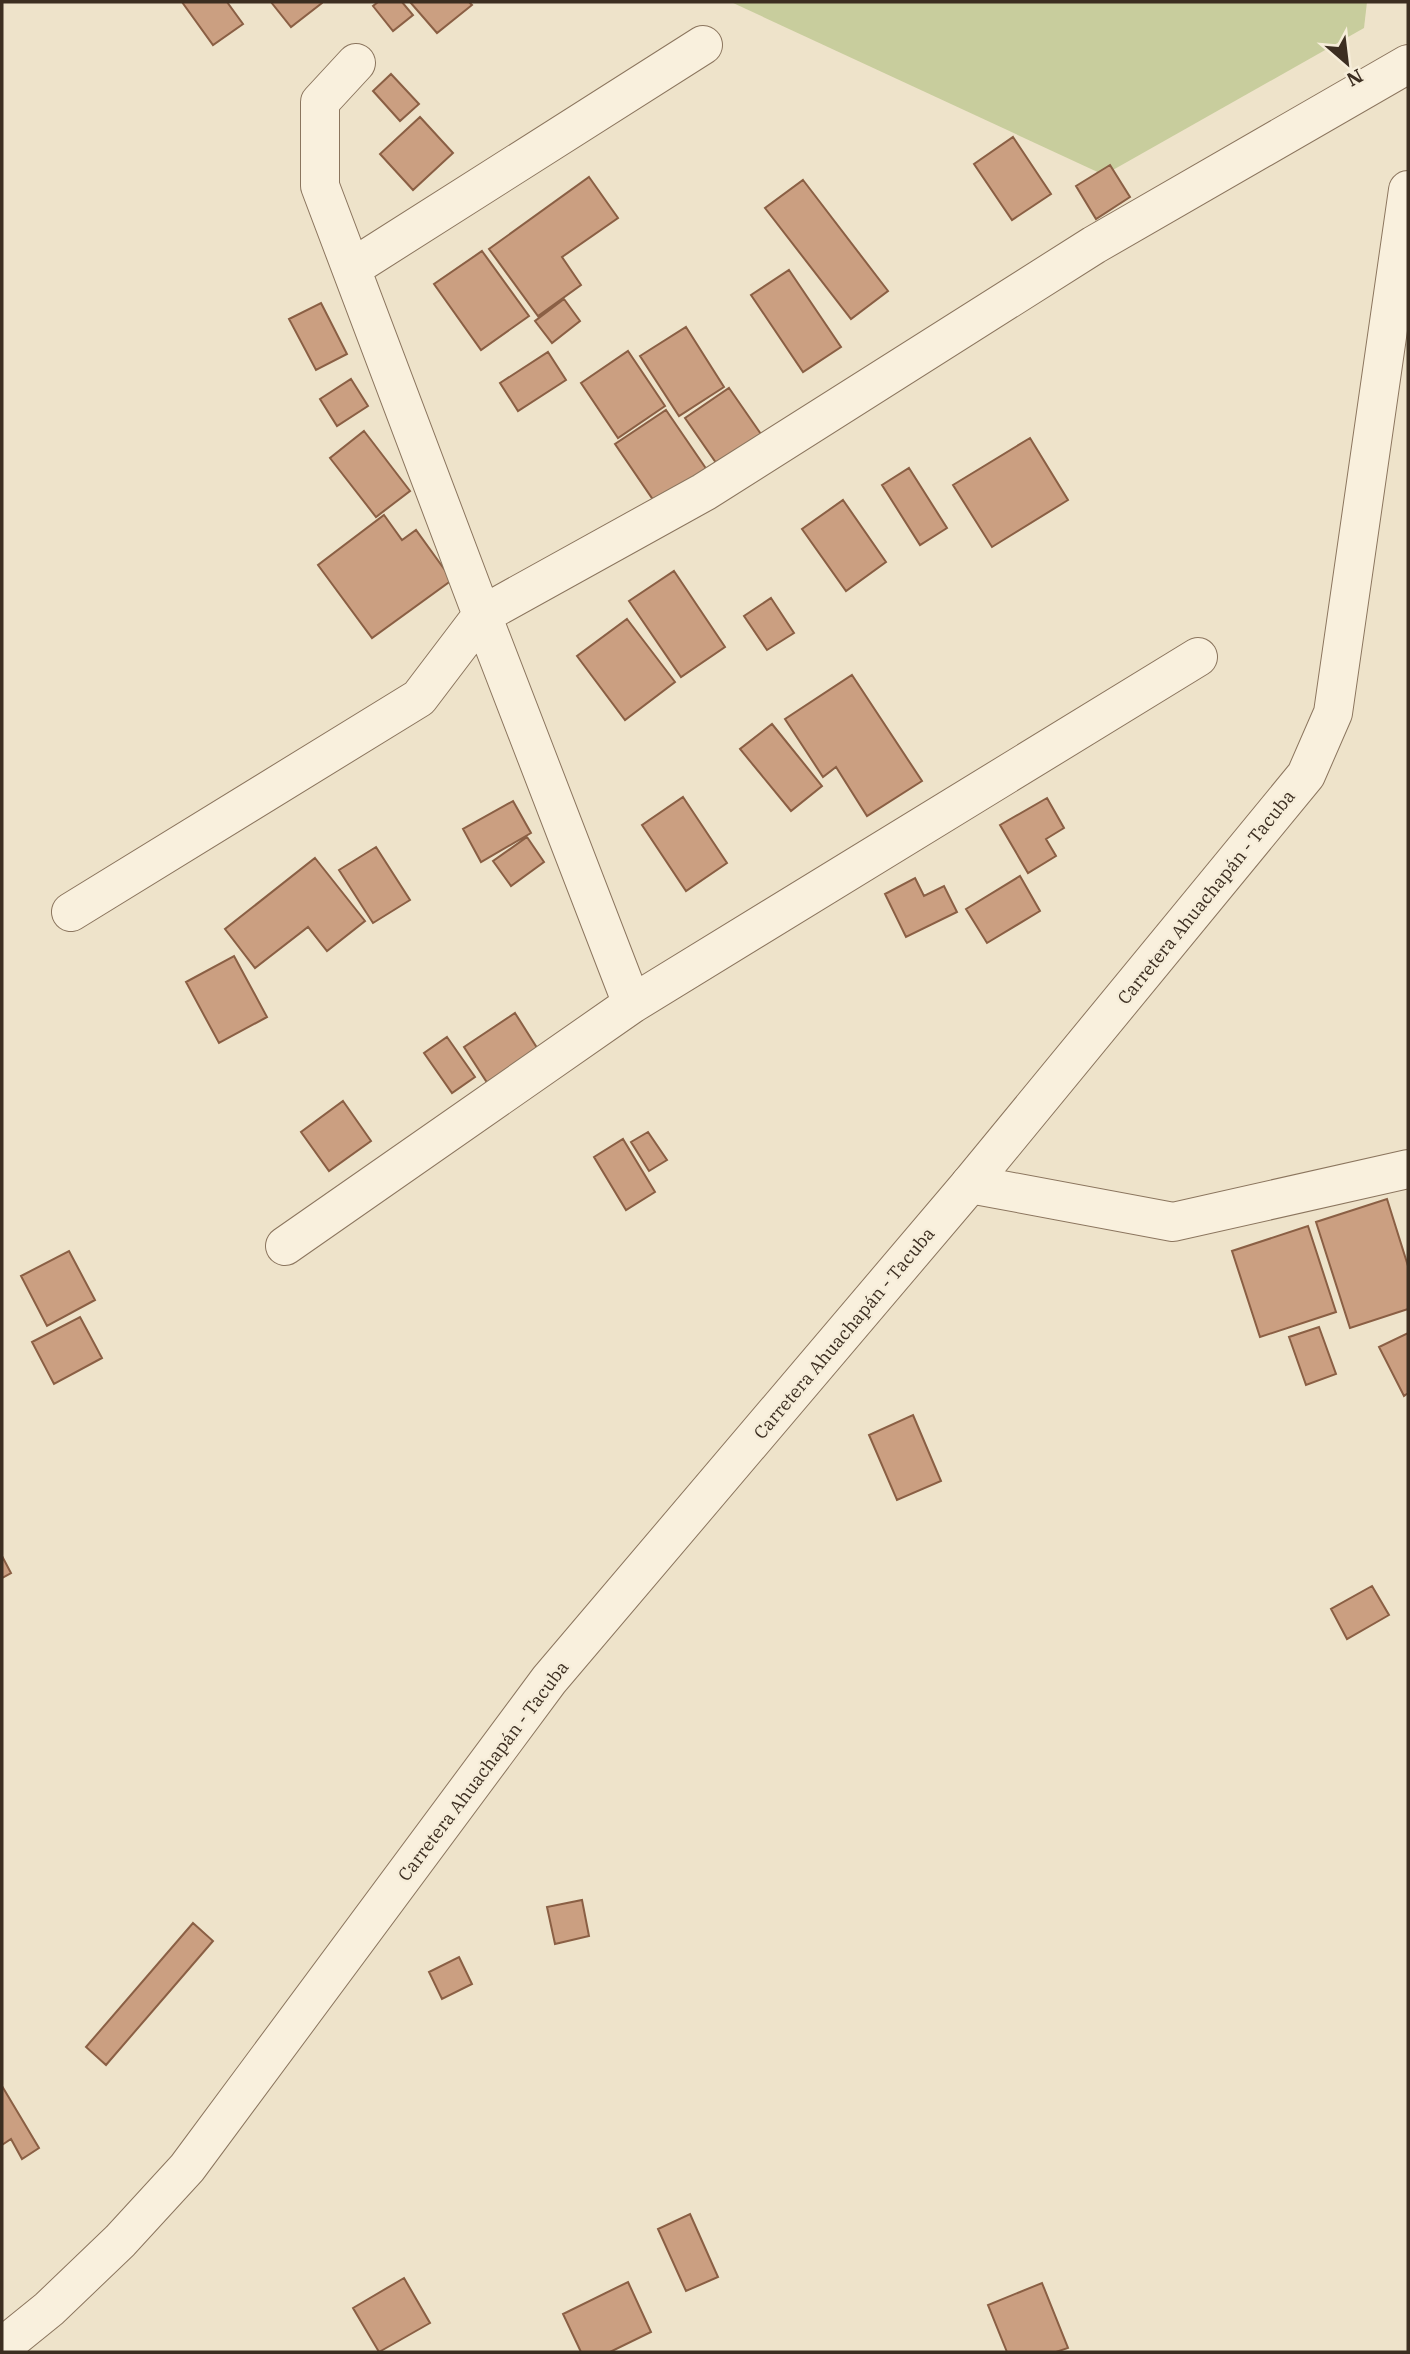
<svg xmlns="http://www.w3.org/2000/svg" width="1410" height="2354" font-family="'IBM Plex Serif',serif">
  <rect width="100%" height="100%" fill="#eee3ca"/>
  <path fill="#c8cd9d" d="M731,2H1367L1364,28L1104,175Z"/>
  <path fill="#cb9f81" stroke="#8a5f44" stroke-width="2" d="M182,2H227L243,24L213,45Z
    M271,2H322V3L291,27Z
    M378,2H402L413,15L393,31L373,6Z
    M410,2H469L472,5L437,33Z
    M391,74L419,104L400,121L373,91Z
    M420,117L453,153L413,190L380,154Z
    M1013,137L1051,194L1012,220L974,164Z
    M1110,165L1130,197L1096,219L1076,186Z
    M589,177L618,218L562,257L581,285L538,316L489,249Z
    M803,180L888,291L851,319L765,208Z
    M482,251L529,316L481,350L434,284Z
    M789,270L841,347L803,372L751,295Z
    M564,299L580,321L552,343L535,321Z
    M321,303L347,354L316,370L289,319Z
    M686,327L724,387L679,416L640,356Z
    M628,351L665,406L618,438L581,383Z
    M548,352L566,380L518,411L500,383Z
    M351,379L368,406L337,426L320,399Z
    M729,388L763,437L719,467L685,418Z
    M666,410L707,470L656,504L615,444Z
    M364,431L410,491L376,517L330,458Z
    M1030,438L1068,500L992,547L953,485Z
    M909,468L947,528L920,545L882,485Z
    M843,500L886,562L846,591L802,529Z
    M384,515L402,540L416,530L452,580L372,638L318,565Z
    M674,571L725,647L681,677L629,601Z
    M771,598L794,633L767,650L744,616Z
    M627,619L675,682L625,720L577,656Z
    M852,675L922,781L867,816L836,767L823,777L785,719Z
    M772,724L822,786L791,811L740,749Z
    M683,797L727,863L686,891L642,825Z
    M1047,798L1064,828L1046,839L1056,856L1028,873L1000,825Z
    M513,801L531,833L481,862L463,829Z
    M527,837L544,862L511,886L493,861Z
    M376,847L410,900L373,923L339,870Z
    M315,858L365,921L327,951L308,927L255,968L225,929Z
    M1020,876L1040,911L987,943L966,909Z
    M915,878L924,896L944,886L957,912L906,937L885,894Z
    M234,956L267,1017L219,1043L186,982Z
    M515,1013L539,1051L488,1084L464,1047Z
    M447,1037L475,1077L452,1093L424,1053Z
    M343,1101L371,1141L329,1171L301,1132Z
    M648,1132L667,1160L649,1171L631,1142Z
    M623,1139L655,1192L626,1210L594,1157Z
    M1387,1199L1408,1266V1309L1350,1328L1316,1222Z
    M1308,1226L1336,1312L1260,1337L1232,1251Z
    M69,1251L95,1300L47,1326L21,1276Z
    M80,1317L102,1358L54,1384L32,1342Z
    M1319,1327L1336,1374L1306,1385L1289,1337Z
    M1408,1333V1393L1404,1396L1379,1347Z
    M913,1415L941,1481L897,1500L869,1435Z
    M2,1556L11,1573L2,1578Z
    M1372,1586L1389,1615L1347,1639L1331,1609Z
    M582,1900L589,1936L555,1944L547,1907Z
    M193,1923L213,1941L106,2065L86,2047Z
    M459,1957L472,1984L442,1999L429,1972Z
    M2,2086L39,2148L22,2159L11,2139L2,2145Z
    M690,2214L718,2277L686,2291L658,2229Z
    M404,2278L430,2323L379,2352L353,2308Z
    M628,2282L651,2332L610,2352H581L563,2314Z
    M1042,2283L1068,2348L1056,2352H1007L988,2305Z"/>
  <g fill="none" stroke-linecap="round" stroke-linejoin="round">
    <g stroke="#8b755e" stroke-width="40">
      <path id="minor" d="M356,63L320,102V186L482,615L632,1004L1198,657
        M352,268L703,45
        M71,912L419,698L482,615L704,492L1094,245L1408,64
        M970,1184L1173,1222L1408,1169
        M285,1246L632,1004"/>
    </g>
    <g stroke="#8b755e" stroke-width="40">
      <path id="tertiary" d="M2,2347L49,2309L120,2241L187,2168L549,1680L970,1184L1306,775L1333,713L1408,190"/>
    </g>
    <use href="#minor" stroke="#f9f0dd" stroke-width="38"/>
    <use href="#tertiary" stroke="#f9f0dd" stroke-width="38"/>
  </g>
  <g text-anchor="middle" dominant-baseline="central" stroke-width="5" stroke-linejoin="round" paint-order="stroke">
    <g font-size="18" fill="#3c2e21" stroke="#f6edd9">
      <text transform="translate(1206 897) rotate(-51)">Carretera Ahuachapán - Tacuba</text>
      <text transform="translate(844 1333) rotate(-50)">Carretera Ahuachapán - Tacuba</text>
      <text transform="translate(483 1771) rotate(-53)">Carretera Ahuachapán - Tacuba</text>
    </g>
  </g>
  <rect width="1410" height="2354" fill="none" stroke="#3c2e21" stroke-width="7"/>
  <g transform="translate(1347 63) rotate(152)" stroke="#f6edd9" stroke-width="5" paint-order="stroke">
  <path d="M0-5L12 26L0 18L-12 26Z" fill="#3c2e21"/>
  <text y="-10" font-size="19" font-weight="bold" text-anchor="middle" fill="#3c2e21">N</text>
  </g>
</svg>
